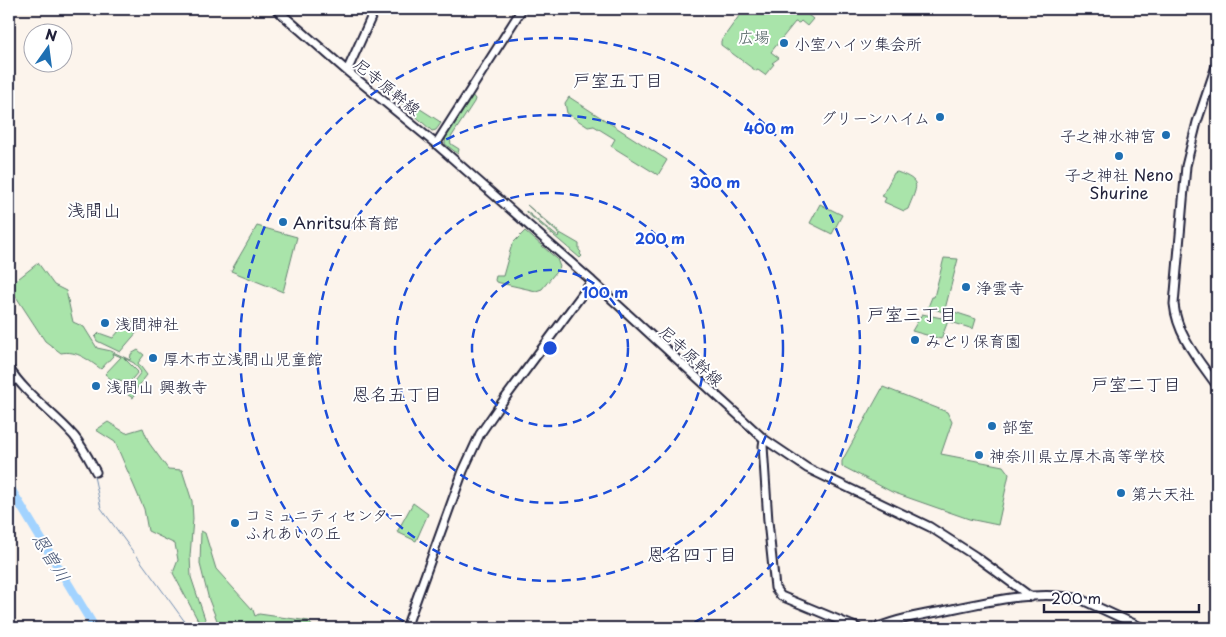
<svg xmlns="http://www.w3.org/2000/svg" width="1226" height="637" font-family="'Playpen Sans','Klee One',sans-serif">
  <rect width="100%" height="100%" fill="#fcf4ec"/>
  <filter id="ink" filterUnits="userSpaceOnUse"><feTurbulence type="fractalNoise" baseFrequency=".02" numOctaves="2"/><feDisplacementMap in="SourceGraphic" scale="10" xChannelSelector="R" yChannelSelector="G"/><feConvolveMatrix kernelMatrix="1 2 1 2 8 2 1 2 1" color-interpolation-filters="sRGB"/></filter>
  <g filter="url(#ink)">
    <path fill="#a9e4aa" stroke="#668372" d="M744,9H801L813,19L807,26L801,21L799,23L795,22L771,52L779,58L772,63L774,64L765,75L758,70L756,71L721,45V41Z
      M389,89L439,121L441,123L436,130L432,131L399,101L398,99L388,90Z
      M472,95L475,99L474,102L450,139L451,144L459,149L458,154L445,144L446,133Z
      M569,97L667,160L658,175L611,146L615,139L594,126L588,127L567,113L565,103Z
      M897,172C923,181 917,186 908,209L904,211L884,202L886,198L882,196L894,173Z
      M820,204L842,215L832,234L810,223Z
      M527,205L560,233L579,244V250L581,252L580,254L582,256L580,258L526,212V211L558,237L559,234Z
      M257,226L297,237L283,292L231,271Z
      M525,231L557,259L560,267L542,289L536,291L496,282L495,280L496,276H503L512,244Z
      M944,258L958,259L945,309L976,319L973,329L948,321L941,339L912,331L922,314L942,318L943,312L928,307L932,297H934Z
      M38,263L54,285L66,291L73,322L84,327L97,348L111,351L130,360L131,354L138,350L144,355L138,363L147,375L137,388L133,398L128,395L132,384L141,372L134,363L124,358L138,372L127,385L120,380H112L105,374L121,357L112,353L113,356L101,369C88,360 77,350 61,353L45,341L9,286Z
      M130,318L138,331L120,352L97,341L95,337L99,333L113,338Z
      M883,387L947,412L952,422L941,454L1003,466L1009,474L998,525L969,519L892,492L842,466V461Z
      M108,422L126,433L143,428L149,443L168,469L182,470L192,501L193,519L190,556L191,577L208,628H202L173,573L178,560L175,544L148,531L144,509L115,442L96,430Z
      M413,503L428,514L416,541L397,532Z
      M201,531L205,533L216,569L253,610L255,616L259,614L309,621L313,628H220L209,600L200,564Z"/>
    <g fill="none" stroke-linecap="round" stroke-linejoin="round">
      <path stroke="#6f8cb1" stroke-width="1" d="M9,375L19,387L34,402
        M94,476L101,508L134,553
        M137,556L188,626"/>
      <path stroke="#a2d3ff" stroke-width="9" d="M9,486L95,628"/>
      <g stroke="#22223b" stroke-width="11">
        <path id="secondary" d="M276,9L347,71L436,144L592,281L764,439L807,468L930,527L975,556L1031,597
          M1217,63L1197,122L1186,166L1174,304C1177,336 1199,360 1217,386
          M347,71L375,9
          M436,144L522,9
          M9,368C26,395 53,412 74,436C83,447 89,459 96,472
          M764,439L763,446L768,521L775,588L781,596L858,628
          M406,628L463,471L480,434L500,405L592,281
          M876,628C897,619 921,615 943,611C985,602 1039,589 1080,599L1143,628"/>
      </g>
      <use href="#secondary" stroke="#fff" stroke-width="7"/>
    </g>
  </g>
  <g fill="none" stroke="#1d4ed8" stroke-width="2.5" stroke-dasharray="9 6">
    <circle cx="550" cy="348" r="78"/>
    <circle cx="550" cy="348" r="155"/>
    <circle cx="550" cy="348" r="233"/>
    <path d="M417 628A310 310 0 1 1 683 628"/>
  </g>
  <g fill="#1f6fb2" stroke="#fff" stroke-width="2">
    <circle cx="784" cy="43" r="5"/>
    <circle cx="940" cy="117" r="5"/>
    <circle cx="1166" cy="135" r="5"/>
    <circle cx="1119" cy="156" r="5"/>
    <circle cx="283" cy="222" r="5"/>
    <circle cx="966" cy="287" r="5"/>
    <circle cx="105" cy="323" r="5"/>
    <circle cx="915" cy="340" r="5"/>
    <circle cx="153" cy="358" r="5"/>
    <circle cx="96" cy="386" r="5"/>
    <circle cx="992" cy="426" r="5"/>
    <circle cx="979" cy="455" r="5"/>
    <circle cx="1121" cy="493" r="5"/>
    <circle cx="235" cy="523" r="5"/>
  </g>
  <g text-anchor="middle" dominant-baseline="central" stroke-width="4" stroke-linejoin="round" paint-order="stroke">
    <g font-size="16" fill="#4a5c5c" stroke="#fff">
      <text x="754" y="36">広場</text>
    </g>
    <g font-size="16" fill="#22223b" stroke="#fff" text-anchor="start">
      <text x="794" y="43">小室ハイツ集会所</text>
      <text x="930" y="117" text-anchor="end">グリーンハイム</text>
      <text x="1156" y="135" text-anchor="end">子之神水神宮</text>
      <text x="1119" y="174" text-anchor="middle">子之神社 Neno<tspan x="1119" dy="18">Shurine</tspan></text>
      <text x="293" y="222">Anritsu体育館</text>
      <text x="976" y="287">浄雲寺</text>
      <text x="115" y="323">浅間神社</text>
      <text x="925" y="340">みどり保育園</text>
      <text x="163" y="358">厚木市立浅間山児童館</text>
      <text x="106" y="386">浅間山 興教寺</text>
      <text x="1002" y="426">部室</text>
      <text x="989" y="455">神奈川県立厚木高等学校</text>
      <text x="1131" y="493">第六天社</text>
      <text x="245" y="514">コミュニティセンター<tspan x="245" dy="18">ふれあいの丘</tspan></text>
    </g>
    <g font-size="16" fill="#22223b" stroke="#fff">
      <text transform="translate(388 86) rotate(39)">尼寺原幹線</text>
      <text transform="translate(692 355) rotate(43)">尼寺原幹線</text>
    </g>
    <g font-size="18" fill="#22223b" stroke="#fff">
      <text x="618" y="79">戸室五丁目</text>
      <text x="94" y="209">浅間山</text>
      <text x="912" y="313">戸室三丁目</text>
      <text x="1136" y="383">戸室二丁目</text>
      <text x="397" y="393">恩名五丁目</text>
      <text x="692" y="553">恩名四丁目</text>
    </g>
    <g font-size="18" font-style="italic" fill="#485776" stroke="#fff">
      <text transform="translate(52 557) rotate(59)">恩曽川</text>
    </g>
  </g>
  <circle cx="550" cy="348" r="8" fill="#1d4ed8" stroke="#fff" stroke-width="2.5"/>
  <g font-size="15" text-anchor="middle" font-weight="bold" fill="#1d4ed8" stroke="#fff" stroke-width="4" stroke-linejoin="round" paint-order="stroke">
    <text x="769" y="134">400 m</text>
    <text x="715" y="188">300 m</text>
    <text x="660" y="244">200 m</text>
    <text x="605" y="298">100 m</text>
  </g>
  <rect width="1226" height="637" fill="none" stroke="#fff" stroke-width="30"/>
  <rect x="15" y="15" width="1196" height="607" fill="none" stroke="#22223b" stroke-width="2" filter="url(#ink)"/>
  <g transform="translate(48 48) rotate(14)"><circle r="24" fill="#ffffff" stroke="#a7a7b1"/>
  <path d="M0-4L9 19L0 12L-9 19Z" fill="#1f6fb2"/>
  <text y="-8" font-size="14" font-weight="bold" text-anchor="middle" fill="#22223b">N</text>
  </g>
  <path d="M1044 604v8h155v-8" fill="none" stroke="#22223b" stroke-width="2.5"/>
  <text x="1051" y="604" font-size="15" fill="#22223b" stroke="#ffffff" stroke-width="4" paint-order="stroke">200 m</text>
</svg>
